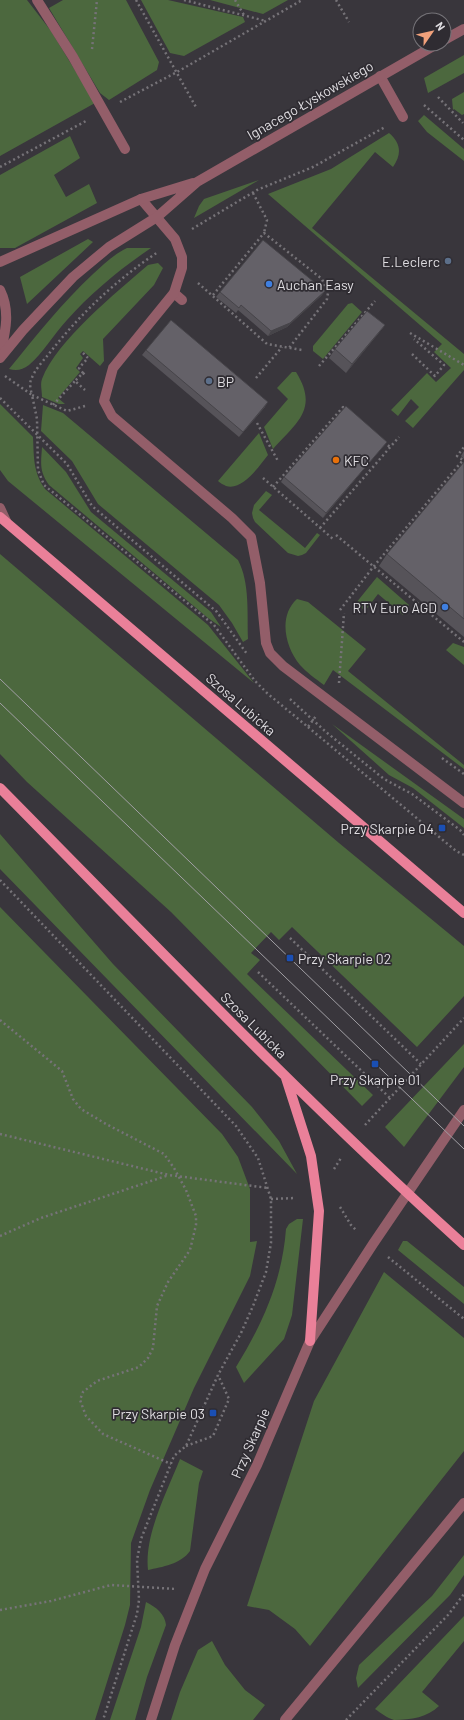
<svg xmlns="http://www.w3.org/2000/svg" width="464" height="1720" font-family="Barlow,sans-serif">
  <rect width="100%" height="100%" fill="#39363c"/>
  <path fill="#4c683e" d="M0,0H27L51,31L95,103L0,156Z
    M63,0H126L159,62L157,70L109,100L100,93L49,8Z
    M141,0H168L243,17L245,22L184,56L170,53Z
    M210,0H288L263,14Z
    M464,55V73L428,93L424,78Z
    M464,92V114L462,115L454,109L453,110L452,99Z
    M424,115L464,149V161L427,132L418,121Z
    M389,133C401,143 402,154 393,167L375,152L312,228L464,354V370L413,428L405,421L419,407L411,399L398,416L391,410L427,373L436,382L451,368L434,352L442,344L268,194L331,169Z
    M70,136L80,158L54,175L66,197L89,184L97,203L15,248H0V175Z
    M259,180L194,218L199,206L204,199Z
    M88,239L93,242L27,304L20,277Z
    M127,248H151C120,269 91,293 67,320C54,334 43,353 29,365C22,370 17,371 9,369C36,336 62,303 93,274C103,265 114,254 127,248Z
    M158,263L163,268L154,285L103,339L104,361L100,366L83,351L80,354L83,358L76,368L80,372L58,398L65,404H59L42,397C42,391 40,384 42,379C57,340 117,292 148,265Z
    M352,303L362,312L323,359L313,351V346L348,304Z
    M292,372H296C319,409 297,422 273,449L264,427L288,399L277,388Z
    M0,404L33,437C34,457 33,472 45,489L208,625L254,683L8,481L0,470Z
    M43,405L63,413L238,560C250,583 247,613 248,639L243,642L232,623L219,605L98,504L72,461L41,431Z
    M259,433L268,455C259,466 243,491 226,486C224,485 220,483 218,481Z
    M42,447L66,472L91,512L211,612L221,627L208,618L49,485C39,471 41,463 42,447Z
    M266,491L272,495L259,510L305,548L317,533L320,535L306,553L302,555L298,556L288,553L255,522L253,518L252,513L254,505Z
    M0,554L339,843L464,946V996L417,1047L292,927L279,940L271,932L251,953L260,960L247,974L373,1095L362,1106L171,912L27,782L0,754Z
    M377,577L409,605L403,615L378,594L365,611L356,603Z
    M297,599L308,602L366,649L348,671L464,765V769L333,670L324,685C316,679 306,672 300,665C285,647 278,616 297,599Z
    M453,643L464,647V665L446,650Z
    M332,724L464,819V828L413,788L389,775Z
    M0,834L113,964L252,1107L279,1141L297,1174L0,869Z
    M0,907L222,1134L238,1157L250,1189V1242L257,1241L250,1276L194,1388L150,1490L131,1543L130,1605L125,1625L95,1720H0Z
    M464,1044V1067L404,1147L385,1127Z
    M297,1219H303L292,1315L284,1339L244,1383L236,1367C263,1323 282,1281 286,1229L289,1224Z
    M403,1241H407L464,1287V1304L398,1250Z
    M384,1272L464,1338V1451L310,1646L295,1629L269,1610L247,1606L314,1401Z
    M180,1459L203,1471L199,1483L190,1551C181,1564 162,1567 148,1570C144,1535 167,1492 180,1459Z
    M464,1555V1575L450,1595L358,1688L356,1678L359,1665L432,1596Z
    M146,1602C156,1607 165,1614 166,1625L147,1677L135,1720H110L141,1627Z
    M464,1616V1641L422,1692L439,1706C428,1717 411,1720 394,1720C387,1718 381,1713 375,1709Z
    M212,1641L225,1665L245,1690L265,1705L253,1720H171L180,1692L198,1650Z"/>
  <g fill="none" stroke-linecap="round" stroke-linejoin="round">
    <path stroke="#767378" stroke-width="2.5" stroke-dasharray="2 3" stroke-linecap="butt" d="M136,0L197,109
      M184,0L266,21
      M235,0L244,15
      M336,0L349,22
      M92,49L97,0
      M438,97L463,123
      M120,102L177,72L302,0
      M424,105L464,140
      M0,167L86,121
      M253,193L267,220L264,233
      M192,229L257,190L313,167L385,127
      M198,283L267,344L302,350
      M213,295L264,233L322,279L328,293L327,299L289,348
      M410,333L464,365
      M83,353L88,358L79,368L83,373L75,381L85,390
      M412,354L435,376L444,365L414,339
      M319,366L375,301
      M83,373L86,376
      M5,376L32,395L37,419L38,470L44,485L214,625L255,681L268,694L308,727L316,716
      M256,378L282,347
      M0,398L67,464L92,506L217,612L247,654
      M53,405L75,381
      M85,406L67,411L32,395C31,391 29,384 31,380C34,371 42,362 48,355C79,315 116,280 158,252
      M257,423L278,461
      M384,442L390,447
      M263,478L333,539
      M273,487L343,407L347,410
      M320,528L399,437
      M336,535L464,642
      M340,610L374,566L463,460L457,456L464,447
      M339,683L344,613
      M290,699L326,732L384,779L412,794L460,830L464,835
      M308,727L456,851L464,855
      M442,758L464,774
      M0,880L236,1126L258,1158L271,1199V1243L266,1272L253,1306L241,1333L218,1375L186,1446L174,1456L141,1539L137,1560L139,1600L137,1614L103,1720
      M290,938L421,1064
      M258,972L390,1098
      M0,1020L62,1071L73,1099L81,1109L106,1124L164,1154L174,1168L186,1190L196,1216V1225L190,1250L168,1282L157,1306L153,1348L148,1358L139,1367L97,1381L83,1392L80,1400L86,1416L103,1434L171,1464
      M365,1125L464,1018
      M0,1134L169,1175L268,1188
      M334,1169L341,1158
      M271,1199L296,1198
      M340,1207L351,1225L357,1231
      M0,1236L41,1218L169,1175
      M388,1257L464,1319
      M186,1446L213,1436L229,1399L218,1375
      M0,1610L51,1601L111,1585L176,1589
      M346,1720L448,1615L464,1594"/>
    <path stroke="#935e69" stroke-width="10" d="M380,76L403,117
      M174,293L182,300"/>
    <path stroke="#935e69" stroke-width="10" d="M37,0L73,57L125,149
      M141,199L175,239L182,257V268L174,293L113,368L104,401L112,416L232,518L251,537L260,583L266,643L270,653L283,666L464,803
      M0,290C11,312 5,333 0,356"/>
    <path stroke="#935e69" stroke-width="10" d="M444,40L464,29
      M0,262L141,199L193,183
      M0,358L23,330L73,277L109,247L157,217L197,182L437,44
      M0,508L6,521
      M151,1720L175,1645L205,1569L257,1465L310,1341L373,1244L464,1110
      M285,1720L464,1503"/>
    <path stroke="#ea8099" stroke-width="10" d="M0,517L464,913
      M0,788C153,943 303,1100 464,1245
      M286,1078L311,1156L319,1211L310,1341"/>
    <path stroke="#a19fa4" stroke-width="1" d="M0,679L464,1126
      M0,703L464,1149"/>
  </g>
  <path fill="#565359" d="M325,291L321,296L287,327L268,336L238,310L236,313L216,297L220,292Z
    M385,325L378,334L346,373L329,358L335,349Z
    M146,350L265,407L239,437L142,355Z
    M383,446L323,518L281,482L284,477Z
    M464,451V459L461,456Z
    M464,462V637L379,566L387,554Z"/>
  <path fill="#464449" d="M325,291L321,296L287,327L268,336L271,331Z
    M385,325L378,334L346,373L352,364Z
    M268,402L265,407L239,437L243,432Z
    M387,442L383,446L323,518L326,513Z"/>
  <path fill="#646168" stroke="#464449" d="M263,240L325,291L290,323L271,331L241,305L239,308L220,292Z
    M367,311L385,325L352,364L335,349Z
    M171,320L268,402L243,432L146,350Z
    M346,406L387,442L326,513L284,477Z
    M464,462V619L387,554Z"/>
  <g fill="#5c6f8a" stroke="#2f2c32" stroke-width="1.5">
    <circle cx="448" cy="261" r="4"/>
    <circle cx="209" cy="381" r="4"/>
  </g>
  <g fill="#3f7fe0" stroke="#2f2c32" stroke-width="1.5">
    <circle cx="269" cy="284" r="4"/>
    <circle cx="445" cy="607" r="4"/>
  </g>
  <circle fill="#e8710a" stroke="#2f2c32" stroke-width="1.5" cx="336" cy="460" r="4"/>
  <g fill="#1a4fb4" stroke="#2f2c32" stroke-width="1.5">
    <rect x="438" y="824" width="8" height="8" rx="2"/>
    <rect x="286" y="954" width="8" height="8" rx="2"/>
    <rect x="371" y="1060" width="8" height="8" rx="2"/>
    <rect x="209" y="1409" width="8" height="8" rx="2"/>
  </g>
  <g text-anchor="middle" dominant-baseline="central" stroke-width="3.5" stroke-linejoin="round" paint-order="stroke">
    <g font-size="14" fill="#dfdde1" stroke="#2f2c32">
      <text transform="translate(310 100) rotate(-30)">Ignacego Łyskowskiego</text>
      <text transform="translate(241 704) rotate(41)">Szosa Lubicka</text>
      <text transform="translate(254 1025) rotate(45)">Szosa Lubicka</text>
      <text transform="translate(250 1443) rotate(-66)">Przy Skarpie</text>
    </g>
    <g font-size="14" fill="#dfdde1" stroke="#2f2c32" text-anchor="end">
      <text x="440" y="261">E.Leclerc</text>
      <text x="277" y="284" text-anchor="start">Auchan Easy</text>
      <text x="217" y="381" text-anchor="start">BP</text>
      <text x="344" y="460" text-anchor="start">KFC</text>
      <text x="437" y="607">RTV Euro AGD</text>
      <text x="434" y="828">Przy Skarpie 04</text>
      <text x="298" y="958" text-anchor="start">Przy Skarpie 02</text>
      <text x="375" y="1079" text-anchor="middle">Przy Skarpie 01</text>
      <text x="205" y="1413">Przy Skarpie 03</text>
    </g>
  </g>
  <g transform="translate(432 32) rotate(56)"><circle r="19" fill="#2f2c32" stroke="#757378"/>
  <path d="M0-3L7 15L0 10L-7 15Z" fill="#f1a17b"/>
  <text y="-6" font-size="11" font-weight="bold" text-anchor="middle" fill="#dfdde1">N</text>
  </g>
</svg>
